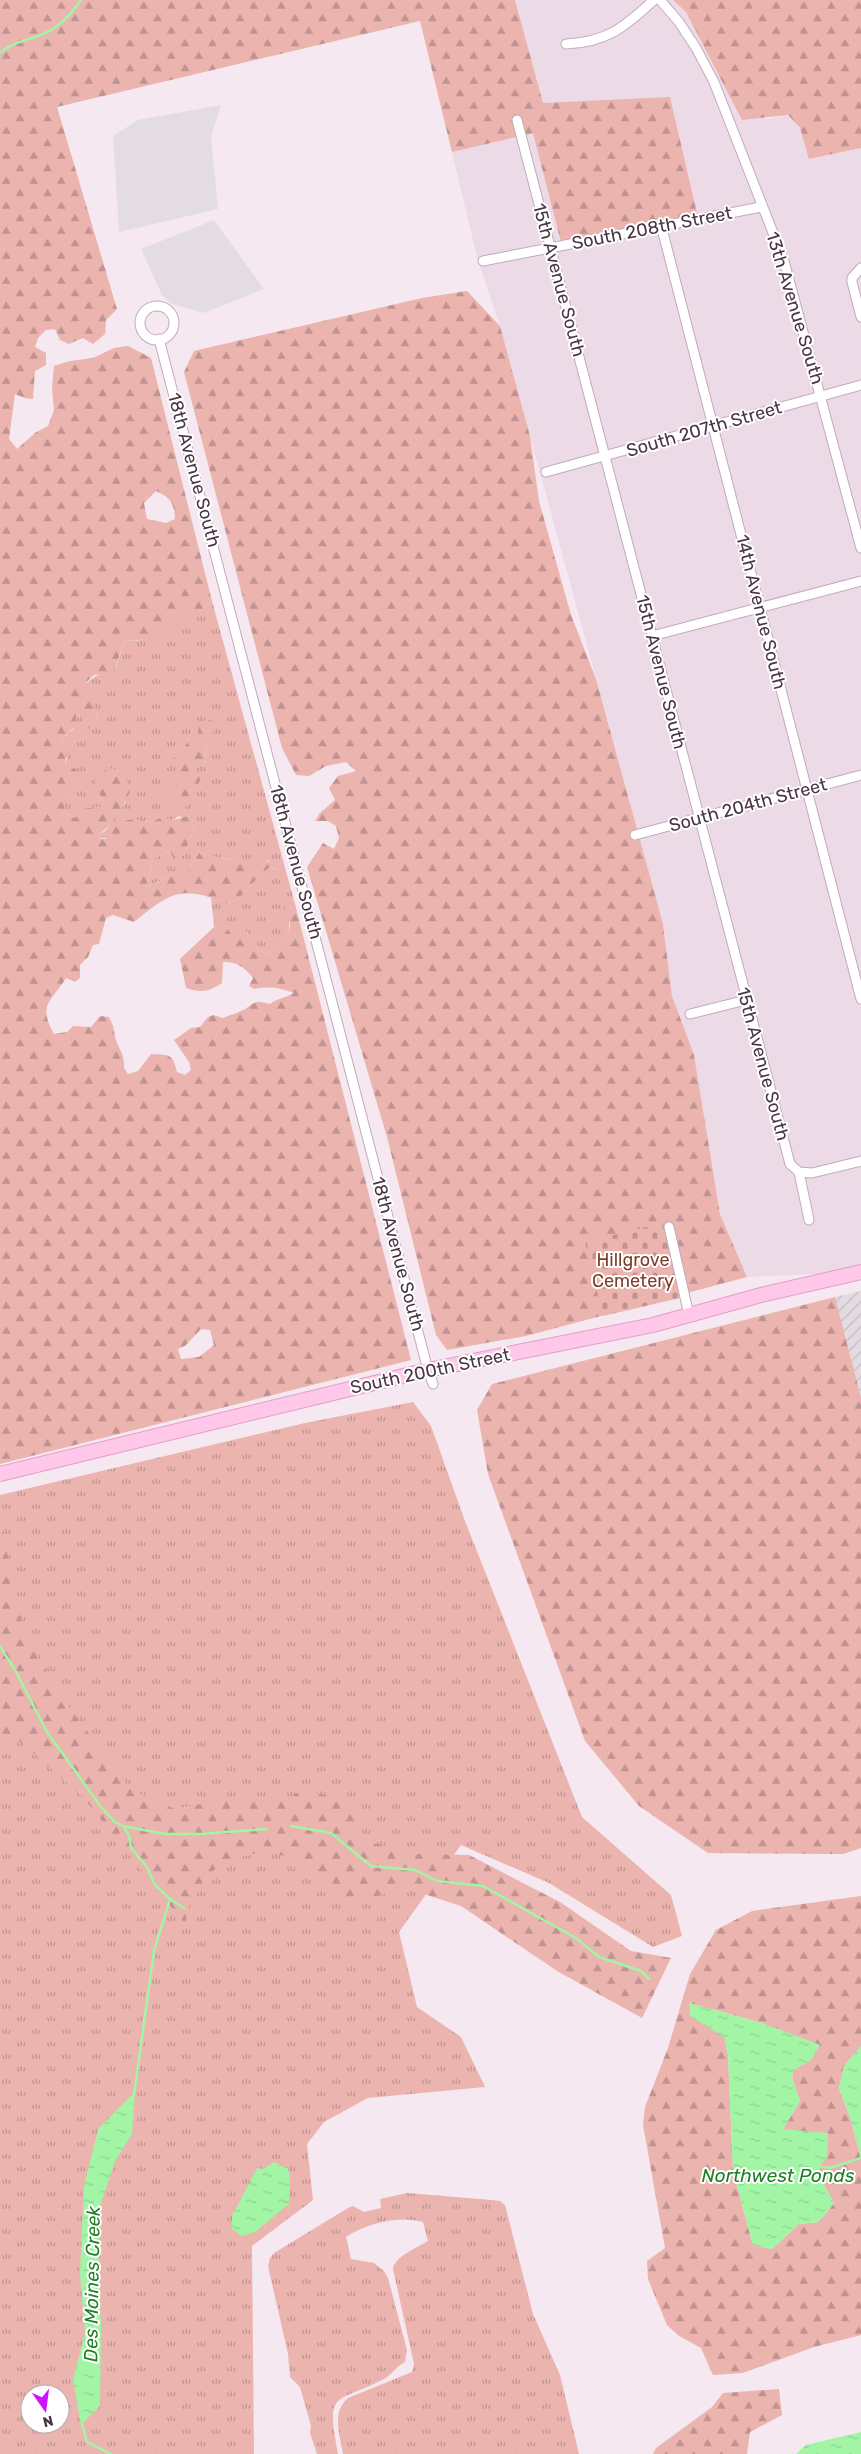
<svg xmlns="http://www.w3.org/2000/svg" width="861" height="2454" font-family="Rubik,sans-serif">
  <defs>
    <pattern id="industrial-furrows" width="10" height="10" patternUnits="userSpaceOnUse" patternTransform="scale(1.25)"><rect width="10" height="10" fill="#e4dae2"/><path d="M-1 1l2-2M0 10L10 0M9 11l2-2" fill="none" stroke="#c5bcc3"/></pattern>
    <pattern id="grass-tufts" width="24" height="20" patternUnits="userSpaceOnUse" patternTransform="scale(1.25)"><rect width="24" height="20" fill="#ebb4af"/><path d="M3 7l-1-3M5 7V3M7 7l1-3M15 17l-1-3M17 17v-4M19 17l1-3" fill="none" stroke="#c09390"/></pattern>
    <pattern id="forest-firs" width="22" height="20" patternUnits="userSpaceOnUse" patternTransform="scale(1.25)"><rect width="22" height="20" fill="#ebb4af"/><path d="M5 1l3.5 6h-7zM16 11l3.5 6h-7z" fill="#c09390"/></pattern>
    <pattern id="cemetery-stones" width="16" height="16" patternUnits="userSpaceOnUse" patternTransform="scale(1.25)"><rect width="16" height="16" fill="#ebb4af"/><path d="M2 7V4a2 2 0 0 1 4 0v3zM10 15v-3a2 2 0 0 1 4 0v3z" fill="#c09390"/></pattern>
    <pattern id="water-ripples" width="26" height="14" patternUnits="userSpaceOnUse" patternTransform="scale(1.25)"><rect width="26" height="14" fill="#a1f5a5"/><path d="M2 4q2-2 4 0t4 0M15 11q2-2 4 0t4 0" fill="none" stroke="#8cd38f"/></pattern>
  </defs>
  <rect width="100%" height="100%" fill="#f5e8f1"/>
  <path fill="#eddae7" d="M515,0H673L686,12L766,119L787,115L800,128L810,159L861,148V1272L747,1277L720,1214L694,1055L672,996L663,924L500,326L477,257L452,152L670,98L543,103Z"/>
  <path fill="url(#industrial-furrows)" d="M861,1291V1397L835,1297Z"/>
  <path fill="url(#grass-tufts)" fill-rule="evenodd" d="M212,601L295,904L289,898V934L267,954L260,951L244,928L224,934L214,927L211,897L229,904C247,895 253,879 270,867L277,870L268,860L255,866L236,857L227,860L199,853L186,874H175L146,887L153,859L170,851L184,855L195,825L179,816L172,820L160,818L152,822L122,819L106,838H95L105,831L126,802L99,795L107,806L105,807L75,818L64,813V799L81,779L65,766L67,758L60,741L73,729L76,716L81,715L84,723L97,718L88,697L85,684C94,675 105,673 116,667L125,640C149,644 169,629 184,612H199ZM190,734H198L207,744L204,765L195,767L197,787L189,791V802L177,806L182,778L174,757L185,747Z
    M413,1402L431,1426L465,1521L582,1817L671,1895L682,1936L653,1947L549,1883L461,1845L399,1932L417,2007L461,2037L485,2087L368,2098L324,2122L307,2144L313,2200L252,2246L254,2454H0V1495L305,1423ZM30,2394H60V2424H30Z
    M407,2193L492,2200L500,2201L505,2205L533,2314L560,2375L579,2454H343C340,2434 331,2413 348,2398L412,2372L414,2364L393,2269C395,2256 417,2248 428,2241L423,2222C401,2215 366,2223 346,2237L351,2259L374,2263L384,2271L388,2278L407,2350L405,2362C396,2366 393,2374 384,2379C333,2405 326,2389 338,2454H317L310,2433L311,2426L300,2387L290,2377L288,2354L268,2266L270,2258L274,2253L348,2208L353,2206L364,2212L381,2208L380,2199Z"/>
  <path fill="url(#forest-firs)" fill-rule="evenodd" d="M0,0H515L543,103L670,97L698,218L562,246L533,133L452,152L420,21L57,107L117,309L106,320L105,334L93,344L83,338L69,344L60,340L55,329L46,330L38,338L35,347L46,353V365L35,371L33,399L24,398L15,394L9,439L17,449L35,433L48,426L54,410L52,389L54,366L70,361L93,358L114,348L128,346L151,358L212,601L199,612H184C171,632 148,643 125,640L113,674L94,675L85,683C88,698 98,712 97,726L89,729L84,723L81,715L76,716V725L60,741L67,750L65,766L76,769L81,779L64,799V813L75,818L82,809L106,806L95,787L96,777L108,768L119,770L125,776L130,791C123,810 111,825 96,838L106,839L107,831L115,821L122,819L152,822L160,818L172,820L189,816L195,825L184,855L175,860L170,851L153,859L146,887L175,874H186L199,853L227,860L236,857L250,860L255,866L260,861L282,862L278,870L270,867C252,880 248,894 229,904C181,885 172,891 134,922L113,915L106,918L99,944L93,945L88,957L80,965V978L75,982L66,978C52,1001 37,1004 54,1034L67,1032L73,1026L91,1027L100,1016L109,1017C115,1028 113,1030 116,1040C120,1051 125,1056 124,1068L128,1074L138,1071L151,1054C168,1055 173,1053 177,1072L185,1075L191,1070L189,1062L174,1040L191,1028L200,1027L208,1017L213,1015L223,1018C229,1015 235,1014 241,1011C256,1004 250,999 270,1004C278,998 285,998 294,993C281,988 269,986 254,989L249,986L253,978C246,968 236,961 223,962L222,983C209,992 200,993 186,988L180,959L214,927L224,934L232,925L244,928L260,951L267,954L289,934L290,922L283,917L284,904L289,898L295,904L411,1360L0,1464ZM156,491C171,498 174,503 175,519L166,523L147,519L144,503ZM201,1329L210,1330L214,1345L199,1357L181,1359L178,1349L185,1346Z
    M673,0H861V148L809,159L800,128L788,115L742,120L686,12Z
    M467,291L500,326L530,436L539,501L571,615L596,679L663,924L672,996L694,1055L720,1214L747,1277L526,1336L447,1350L436,1335L387,1137L307,867L323,843L334,849L339,838L336,826L328,821H315L320,813L335,800L329,788L338,776L356,771L346,762L326,766L309,776L296,775L282,748L184,372L194,351L422,298Z
    M208,720L214,721L217,728L210,736L203,739L207,744L204,765L195,767L201,778L197,787L189,791V803L184,809L177,806L178,795L166,799L161,793C166,786 172,783 180,786L182,778L177,773L174,757L185,747L190,734H198L199,722Z
    M835,1297L861,1397V1848L843,1854L708,1853L639,1806L585,1741L488,1474L477,1410L492,1384Z
    M0,1517L23,1632L67,1704L130,1789L175,1809L232,1798L286,1801L302,1789L354,1803L361,1840L418,1854L469,1855L560,1902L631,1951L671,1958L642,2018L557,1971L461,1906L405,1888L351,1903L311,1863L265,1851L221,1862L192,1896L185,1924L82,1796L15,1737L0,1734Z
    M861,1896V2046L844,2066L839,2088L851,2120L861,2159V2335L814,2347L743,2373L713,2375L701,2348L679,2336L667,2325L648,2279L647,2261L665,2248L643,2125L645,2107L668,2048L690,1974L716,1930L752,1911ZM689,2003L762,2023L819,2045L811,2060L793,2070L792,2078L800,2101L783,2129L819,2166L824,2185L834,2203L819,2222L799,2224L772,2249L753,2245L733,2171L728,2055L724,2036Z
    M779,2389L782,2415L750,2432L747,2454H653L656,2448L712,2407L723,2393Z"/>
  <path fill="url(#cemetery-stones)" d="M663,1223L680,1298L603,1316L585,1242Z"/>
  <path fill="#e3dde2" d="M221,105L211,137L218,209L119,232L113,136L138,120Z
    M214,220L264,289L204,313L172,304L162,295L141,249Z"/>
  <path fill="url(#water-ripples)" d="M689,2003L762,2023L820,2045L811,2060L793,2070L792,2078L800,2101L783,2129L828,2133L827,2157L819,2167L824,2185L834,2203L819,2222L799,2224L772,2249L753,2245L733,2171L728,2055L724,2037L690,2016Z
    M861,2046V2159L851,2120L839,2088L844,2066Z
    M135,2092L132,2134L115,2161L98,2212L101,2330L100,2406L81,2425L73,2379L85,2333L80,2273L84,2186L98,2129Z
    M274,2162L288,2168L290,2178L289,2204L255,2232L242,2236L232,2229V2216L257,2168L263,2169Z
    M861,2432V2454H796L806,2445Z"/>
  <g fill="none" stroke-linecap="round" stroke-linejoin="round">
    <path stroke="#a1f5a5" stroke-width="2.5" d="M0,53C13,42 28,40 43,34C60,27 71,15 81,0
      M0,1647L14,1668L47,1732L101,1807L115,1822L123,1826L129,1835L131,1848L147,1867L155,1885L170,1899L184,1908
      M123,1826L165,1834H200L267,1829
      M291,1826L331,1833L371,1866L415,1870L437,1881L483,1886L576,1938L599,1957L641,1971L649,1979
      M134,2095L154,1951L170,1899
      M817,2166L830,2168L861,2158
      M82,2424L87,2442L111,2454"/>
    <g stroke="#c1aaba" stroke-width="11">
      <path id="minor" d="M660,0L679,22L696,48L714,82L784,261L861,548
        M566,44C608,42 624,27 654,0
        M517,120L790,1164L799,1172L809,1220
        M661,225L861,999
        M483,261L761,207
        M861,268L852,278V282L861,317
        M140 323a17 17 0 1 1 34 0a17 17 0 1 1-34 0Z
        M159,339L428,1370L433,1384
        M546,472L861,385
        M652,636L861,581
        M635,835L861,775
        M690,1014L746,1000
        M799,1172L812,1173L861,1161
        M669,1227L689,1315"/>
    </g>
    <g stroke="#e49dc9" stroke-width="16">
      <path id="secondary" d="M0,1474L428,1370L653,1325L761,1295L861,1272"/>
    </g>
    <use href="#minor" stroke="#fff" stroke-width="9"/>
    <use href="#secondary" stroke="#ffc8e9" stroke-width="14"/>
  </g>
  <g text-anchor="middle" dominant-baseline="central" stroke-width="4" stroke-linejoin="round" paint-order="stroke">
    <g font-size="18" fill="#493644" stroke="#fff">
      <text transform="translate(652 228) rotate(-11)">South 208th Street</text>
      <text transform="translate(559 280) rotate(75)">15th Avenue South</text>
      <text transform="translate(795 308) rotate(73)">13th Avenue South</text>
      <text transform="translate(704 429) rotate(-16)">South 207th Street</text>
      <text transform="translate(194 470) rotate(75)">18th Avenue South</text>
      <text transform="translate(761 612) rotate(76)">14th Avenue South</text>
      <text transform="translate(661 672) rotate(76)">15th Avenue South</text>
      <text transform="translate(748 805) rotate(-15)">South 204th Street</text>
      <text transform="translate(296 862) rotate(75)">18th Avenue South</text>
      <text transform="translate(763 1064) rotate(75)">15th Avenue South</text>
      <text transform="translate(398 1254) rotate(75)">18th Avenue South</text>
      <text transform="translate(430 1371) rotate(-12)">South 200th Street</text>
    </g>
    <g font-size="18" fill="#7f3c25" stroke="#fff">
      <text x="633" y="1260">Hillgrove<tspan x="633" dy="21">Cemetery</tspan></text>
    </g>
    <g font-size="19" font-style="italic" fill="#208025" stroke="#fff">
      <text x="778" y="2175">Northwest Ponds</text>
      <text transform="translate(92 2284) rotate(-89)">Des Moines Creek</text>
    </g>
  </g>
  <g transform="translate(45 2409) rotate(166)"><circle r="24" fill="#ffffff" stroke="#b6afb4"/>
  <path d="M0-4L9 19L0 12L-9 19Z" fill="#cc15ff"/>
  <text y="-8" font-size="14" font-weight="bold" text-anchor="middle" fill="#493644">N</text>
  </g>
</svg>
